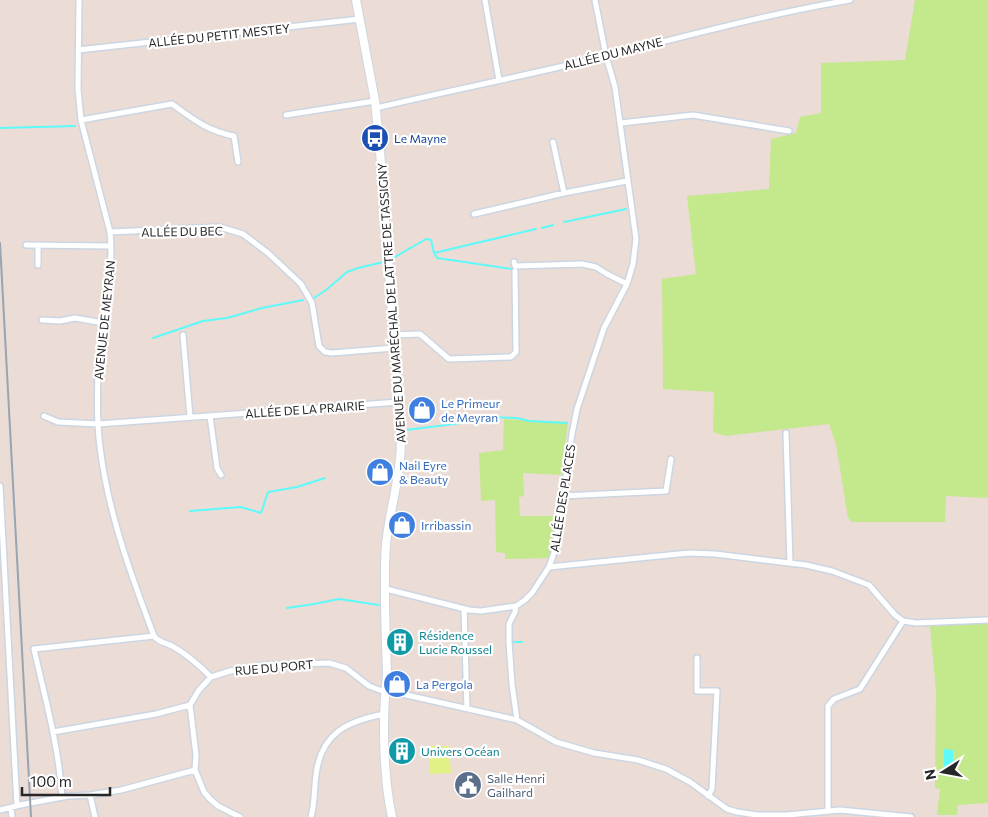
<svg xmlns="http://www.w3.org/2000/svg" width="988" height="817" font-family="Commissioner,sans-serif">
  <rect width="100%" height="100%" fill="#ebdcd6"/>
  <path fill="#c4e88c" d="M915,0H988V498L946,496L945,522H852L848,518L836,444L829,424L726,436L713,432L714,392L663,389L662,279L696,274L687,196L769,189L771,139L796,133L800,117L821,113V63L905,60Z
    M504,419L568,422L561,475L523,473L524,496L519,497L520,516H556L549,558L505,559V553L496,552L495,500L481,501L479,453L503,450Z
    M988,623V803L958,805L957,815H937L940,789L935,788L936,690L930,626Z"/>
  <path fill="#e1f186" d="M430,746H449L451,773L429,774Z"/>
  <path fill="#5dfaf9" d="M944,749L953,750V772H944Z"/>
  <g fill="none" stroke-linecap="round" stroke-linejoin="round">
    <path stroke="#5dfaf9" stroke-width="2" d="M0,128L75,126
      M564,222L626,209
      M542,228L553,225
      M434,253L536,229
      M395,257L426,239L431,240L434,253L437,258L512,269
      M314,298L326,290L347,272L358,268L383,262
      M153,338L203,321L227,318L262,308L303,300
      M406,430L462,423L483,417L517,418L529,421L567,423
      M190,511L241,507L261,513L268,492L297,487L325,478
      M287,608L314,604L339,599L379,605
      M510,642H522"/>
    <g stroke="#cbd6e2" stroke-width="8">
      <path id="street" d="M79,0L78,89L81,120L110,232C115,280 99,327 98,375C97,399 97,424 100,447C108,513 131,575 154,636
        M485,0L499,80
        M78,50L360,19
        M376,108C452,90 529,75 606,56C687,36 767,14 850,0
        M286,115L375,101
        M81,120L172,104C194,120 208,131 234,136L238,162
        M621,123L693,115L789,131
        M553,142L564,193
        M474,214L564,193L627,181
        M110,232L220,227L243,234L268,253L301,284L312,303L319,346L325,352L332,353L394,348
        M26,245L111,246
        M38,246V265
        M514,262L515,266L582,264L596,267L607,274L627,284
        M42,320L60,321L75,318L103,323
        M183,335L190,417
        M393,335L420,334L449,359L511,357L516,352L515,271
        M44,416L58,422L98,424L399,402
        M210,416L217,468L221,475
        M786,433L790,563
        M0,486L17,806
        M562,496L666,491L671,459
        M549,567L689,553L715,554L806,565L832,571L869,585L895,615L903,621L916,623L988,620
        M386,589L469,610L481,611L516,606L525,600L532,593L549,567L555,550L572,434L577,409L604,328L627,284L633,264L636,239L615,87L606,56L595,0
        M516,606L515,612L509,624V642L512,684L517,720
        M464,609L467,709
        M697,658V691H717L712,789L708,796
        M53,732L156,714L190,705
        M90,795L95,817
        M62,797C59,747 45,698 34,649L154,636C159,643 165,642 172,646C187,654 199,665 211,677
        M11,808L12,817
        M0,810L20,805L68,796L90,795L121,790L195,770
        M828,810V706L834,699L860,689L903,621
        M240,817L218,806L210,799L204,792L195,770L196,755L190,705L199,690L211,677L230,671L265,665L329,663L346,668L369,686L385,692L402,694L517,720L556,742L594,753L638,760L666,769L690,782L727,809L737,812L757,815H787L840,810L911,817
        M311,817C315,803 314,789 316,775C321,733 347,721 385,714"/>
    </g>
    <g stroke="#cbd6e2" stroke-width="10">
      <path id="secondary" d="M356,0L375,101L380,151L401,435C402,472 390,507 386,544C383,586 386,632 387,675C382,716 383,776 392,817"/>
    </g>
    <use href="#street" stroke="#fff" stroke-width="5"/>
    <use href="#secondary" stroke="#fff" stroke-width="8"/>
    <path stroke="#99a4b3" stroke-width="2" d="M0,243L31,817"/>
  </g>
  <defs>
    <g id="bus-disc" transform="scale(1.4375)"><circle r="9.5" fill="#1a4fb4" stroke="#fff"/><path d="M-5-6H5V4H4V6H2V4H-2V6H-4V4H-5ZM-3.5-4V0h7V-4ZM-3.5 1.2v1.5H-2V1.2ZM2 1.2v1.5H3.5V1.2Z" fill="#fff"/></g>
    <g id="shop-disc" transform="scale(1.4375)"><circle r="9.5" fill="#3f7fe0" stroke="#fff"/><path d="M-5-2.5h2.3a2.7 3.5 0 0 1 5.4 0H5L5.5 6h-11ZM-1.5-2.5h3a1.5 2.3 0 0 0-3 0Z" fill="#fff"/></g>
    <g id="building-disc" transform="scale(1.4375)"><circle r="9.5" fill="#0f9aa8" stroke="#fff"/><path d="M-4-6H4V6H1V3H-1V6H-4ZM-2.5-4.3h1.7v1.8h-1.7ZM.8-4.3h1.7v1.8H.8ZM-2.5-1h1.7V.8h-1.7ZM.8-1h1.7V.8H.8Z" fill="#fff"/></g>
    <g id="civic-disc" transform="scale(1.4375)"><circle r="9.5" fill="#5c6f8a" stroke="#fff"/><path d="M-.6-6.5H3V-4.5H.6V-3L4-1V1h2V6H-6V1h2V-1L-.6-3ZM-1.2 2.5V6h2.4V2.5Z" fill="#fff"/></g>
  </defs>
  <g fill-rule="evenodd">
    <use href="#bus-disc" x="375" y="138"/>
    <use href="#shop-disc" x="422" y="410"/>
    <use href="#shop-disc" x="380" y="472"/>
    <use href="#shop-disc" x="402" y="525"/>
    <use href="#building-disc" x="400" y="642"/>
    <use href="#shop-disc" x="397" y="684"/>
    <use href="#building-disc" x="402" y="751"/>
    <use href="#civic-disc" x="468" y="785"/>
  </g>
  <g text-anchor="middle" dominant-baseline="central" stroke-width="4.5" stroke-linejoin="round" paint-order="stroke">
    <g font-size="12" fill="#272727" stroke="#fff">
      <text transform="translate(219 35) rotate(-6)">ALLÉE DU PETIT MESTEY</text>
      <text transform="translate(613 53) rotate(-14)">ALLÉE DU MAYNE</text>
      <text transform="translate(182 231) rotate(-1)">ALLÉE DU BEC</text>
      <text transform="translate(391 303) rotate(-94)">AVENUE DU MARÉCHAL DE LATTRE DE TASSIGNY</text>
      <text transform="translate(104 320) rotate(-84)">AVENUE DE MEYRAN</text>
      <text transform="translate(305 409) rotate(-4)">ALLÉE DE LA PRAIRIE</text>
      <text transform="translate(562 498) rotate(-81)">ALLÉE DES PLACES</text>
      <text transform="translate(274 667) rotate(-5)">RUE DU PORT</text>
    </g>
    <g font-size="12" fill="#164399" stroke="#fff" text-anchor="start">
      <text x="394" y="138">Le Mayne</text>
    </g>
    <g font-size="12" fill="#366cbe" stroke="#fff" text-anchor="start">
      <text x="441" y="403">Le Primeur<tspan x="441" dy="14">de Meyran</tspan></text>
      <text x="399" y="465">Nail Eyre<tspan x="399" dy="14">&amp; Beauty</tspan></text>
      <text x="421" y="525">Irribassin</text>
      <text x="416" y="684">La Pergola</text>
    </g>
    <g font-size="12" fill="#0d838f" stroke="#fff" text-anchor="start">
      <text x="419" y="635">Résidence<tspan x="419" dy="14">Lucie Roussel</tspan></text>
      <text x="421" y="751">Univers Océan</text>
    </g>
    <g font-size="12" fill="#4e5e75" stroke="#fff" text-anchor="start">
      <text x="487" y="778">Salle Henri<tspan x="487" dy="14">Gailhard</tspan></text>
    </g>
  </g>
  <g transform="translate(943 772) rotate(259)" stroke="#ffffff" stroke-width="4" paint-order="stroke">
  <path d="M0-4L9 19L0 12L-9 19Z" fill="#272727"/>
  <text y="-8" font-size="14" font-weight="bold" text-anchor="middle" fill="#272727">N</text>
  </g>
  <path d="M22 787v8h88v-8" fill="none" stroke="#272727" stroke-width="2.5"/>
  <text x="30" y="787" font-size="15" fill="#272727" stroke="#ffffff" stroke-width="4" paint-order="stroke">100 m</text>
</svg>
